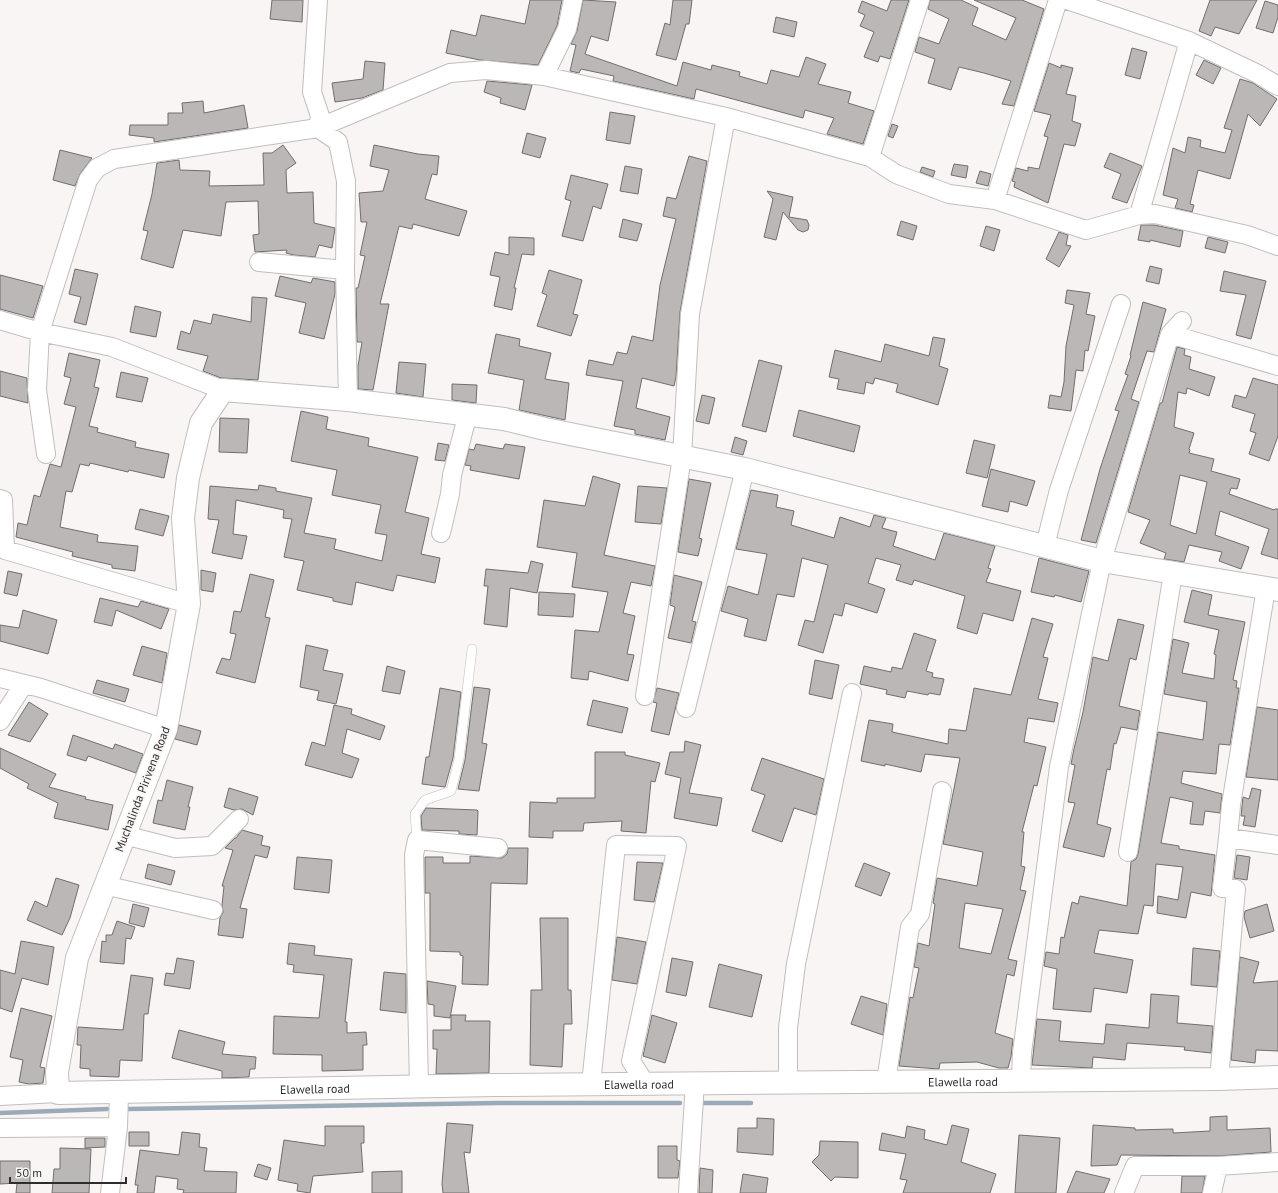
<svg xmlns="http://www.w3.org/2000/svg" width="1278" height="1193" font-family="'PT Sans',sans-serif">
  <rect width="100%" height="100%" fill="#f9f5f5"/>
  <g fill="none" stroke-linecap="round" stroke-linejoin="round">
    <path stroke="#9aabb8" stroke-width="4.5" d="M701,1103H751
      M128,1109L498,1103H680
      M0,1113L107,1109"/>
  </g>
  <path fill="#bbb7b7" stroke="#726e6e" fill-rule="evenodd" d="M272,0H303L302,22L270,19Z
    M530,0H562L557,26L538,65L480,60L446,53L451,30L476,36L481,15L525,24Z
    M583,0L616,2L608,41L591,36L585,54L677,86L683,62L711,70L712,65L740,72L739,76L767,84L771,70L799,77L806,57L826,64L818,84L851,92L848,103L874,111L863,144L827,134L834,118L805,110L803,118L696,89L694,99L613,81L614,76L581,69L579,73L570,71L576,45L571,44L577,31Z
    M673,0H692L689,24H686L676,60L656,55L665,23L670,25Z
    M891,0H909L890,59L880,56L878,62L864,57L874,32L860,26L865,15L858,12L862,1L887,11Z
    M930,0H961L978,8L972,25L1006,40L1016,18L974,0H1022L1044,9L1014,106L1002,104L1011,81L984,73L959,67L951,90L928,83L935,59L915,52L919,37L939,44L949,19L928,9Z
    M1210,0H1257L1239,34L1215,27L1211,36L1199,31Z
    M1265,1L1278,5V17L1273,33L1256,28Z
    M776,17L797,22L794,37L773,32Z
    M1132,48L1147,52L1140,79L1125,75Z
    M1204,60L1221,68L1213,84L1196,75Z
    M365,61L385,63L383,90L362,98L335,102L332,83L363,79Z
    M1049,63L1061,68V65L1073,68L1066,94L1076,96L1072,121L1081,124L1075,146L1064,144L1048,203L1014,187L1015,182L1012,181L1016,168L1028,171V167L1039,169L1048,137L1044,136L1051,115L1034,111Z
    M1240,79L1253,83L1277,99L1260,126L1248,114L1230,179L1198,170L1190,204L1194,205L1192,212L1175,208L1178,199L1163,195L1173,148L1185,153L1188,137L1201,140L1200,147L1225,153L1232,130L1224,128Z
    M487,81L532,85L525,110L500,103L501,98L484,92Z
    M203,101L204,113L244,105L248,128L154,142V138L129,135L130,125H168V113H183L182,103Z
    M610,112L635,116L630,144L606,140Z
    M892,124L898,126L893,138L888,136Z
    M527,133L546,138L540,158L522,153Z
    M283,145L296,163L286,170L287,193L313,192L314,223L335,228L332,248L319,245L315,257L294,255L286,253L287,250L255,252L253,235L259,234L258,201L226,202L221,236L183,230L173,268L141,259L148,231L143,230L152,194L157,163L179,160L180,170L210,171L209,186L264,185L263,153H272Z
    M374,145L418,154L439,156L437,175L432,174L425,199L467,211L459,236L413,224L412,229L399,226L380,304H389L373,390L358,389V366L362,342H357L356,288H358L365,256L360,255L367,222H361L359,193L383,191L389,170L370,166Z
    M60,150L92,158L80,174L75,186L53,180Z
    M1110,153L1142,166L1127,203L1112,198L1121,174L1104,167Z
    M689,156L707,161L680,312L676,377L674,386L642,378L636,408L670,417L665,440L635,434V430L614,426L623,381L586,375L589,360L613,365L617,352L627,354L632,336L653,341L660,285L676,219L663,216L667,197L676,199Z
    M954,164L968,166L966,178L951,175Z
    M625,166L642,169L638,194L620,191Z
    M922,167L935,171L933,177L920,172Z
    M980,171L991,174L988,186L976,183Z
    M571,175L608,184L601,209L593,206L583,241L562,236L571,201L565,199Z
    M767,191L793,197L789,217L807,220L809,225L808,230L803,232L798,230L783,212L776,240L764,237L773,199Z
    M623,219L642,224L637,241L619,237Z
    M901,221L917,226L913,240L897,235Z
    M1141,225H1154L1183,231L1180,247L1150,240V242L1138,240Z
    M986,226L1000,230L994,251L980,246Z
    M1059,232L1068,235L1066,245L1071,246L1059,267L1046,259Z
    M509,237L534,238V255L522,254L514,288H516L512,310L494,306L500,277L490,275L495,252L509,255Z
    M1208,237L1228,242L1225,253L1205,248Z
    M1150,266L1162,269L1159,284L1146,281Z
    M75,269L98,274L86,325L74,322L81,297L69,294Z
    M549,270L582,280L573,314L578,315L571,336L537,326L547,295L542,293Z
    M1224,271L1266,281L1251,339L1236,335L1246,295L1220,291Z
    M0,275L43,286L33,318L0,309Z
    M280,276L311,283L313,278L335,282V294L324,339L299,333L306,303L275,296Z
    M1067,290L1090,293L1086,314L1095,316L1088,351L1085,350L1083,371L1076,370L1071,411L1048,408L1050,395L1061,397L1064,382L1066,346L1074,305L1065,303Z
    M252,297L267,298L258,380L221,378L203,371L208,356L177,349L181,331L190,334L194,320L211,324L213,314L251,322Z
    M1143,302L1166,309L1154,352L1147,351L1131,399L1139,402L1096,543L1081,540L1100,469L1119,411L1115,410L1128,375L1125,374L1131,356L1130,355Z
    M135,306L161,312L156,337L130,332Z
    M496,334L520,339L519,346L551,353L545,379L569,383L565,420L519,410L524,380L488,373Z
    M933,337L945,339L939,366L948,369L938,405L896,392L898,384L875,378L873,384L866,382L864,394L837,389L839,379L829,377L835,350L881,362L885,344L929,356Z
    M1177,347L1185,349L1184,355L1191,357L1189,369L1215,377L1209,396L1187,388L1186,394L1178,392L1174,427L1194,433L1189,449L1190,450L1189,453L1214,459L1211,471L1240,479L1237,489L1231,488L1229,494L1274,510L1275,509H1278V559L1261,554L1269,529L1220,511L1215,535L1249,547L1241,569L1219,561L1222,552L1189,545L1184,562L1164,559L1166,553L1140,543L1150,520L1128,512L1160,403H1162ZM1180,475L1207,482L1196,534L1170,525Z
    M69,353L100,360L94,387L99,388L89,426L98,428L97,432L136,442L135,447L169,454L164,478L129,470L128,472L90,463L89,466L80,464L72,492L66,491L60,527L98,535L97,542L138,546L135,571L112,568V565L72,556L73,552L16,537L18,523L27,525L34,495L40,497L50,464L61,467L76,407L64,404L71,378L64,376Z
    M759,360L782,366L766,432L742,426Z
    M399,362L426,364L423,397L396,393Z
    M0,371L27,378L28,403L0,396Z
    M121,372L148,378L142,402L116,397Z
    M1253,378L1278,385V436L1269,461L1249,454L1256,433L1250,431L1255,414L1232,407L1235,395L1246,398Z
    M452,384L477,385L476,403L452,400Z
    M702,395L715,398L709,424L696,421Z
    M799,410L860,426L854,452L793,436Z
    M301,411L328,417L326,429L369,438L368,446L418,457L405,512L429,518L421,554L440,558L435,583L397,575L393,591L356,582L352,605L333,601V598L297,590L304,561L284,557L292,519L283,518L284,510L236,500L233,534L247,536L242,559L212,553L219,520L208,519L210,486L258,490L259,485L276,488V491L312,498L304,533L336,539L334,549L382,561L387,535L375,533L381,505L332,495L337,470L291,461Z
    M220,418L249,419L247,453L219,452Z
    M735,437L747,441L743,455L731,452Z
    M974,440L995,445L987,478L966,473Z
    M438,443L449,445L445,461L435,460Z
    M476,444L503,449L505,444L525,447L519,479L470,470L471,466L465,465L469,449L474,450Z
    M991,469L1035,481L1027,506L1010,501L1008,512L982,506Z
    M593,476L620,484L604,555L655,566L651,586L631,582L623,613L635,616L627,654L634,655L628,681L589,671L588,680L571,678L575,630L599,632L608,592L572,587L577,553L537,547L544,500L585,506Z
    M689,479L711,483L699,538L702,539L698,556L678,552Z
    M638,486L667,488L661,524L635,522Z
    M751,490L778,495L776,507L794,511L791,525L834,538L840,517L870,527L874,515L886,518L882,528L897,532L893,546L935,560L944,533L995,546L988,568L991,569L986,582L1021,591L1013,621L983,613L977,634L957,628L965,596L914,580L912,585L896,580L901,565L876,558L868,583L885,589L877,613L845,603L842,616L834,614L823,653L798,645L805,620L814,622L828,565L802,558L794,597L777,594L766,641L744,636L748,619L721,611L728,586L758,595L767,554L736,549Z
    M140,509L169,516L163,536L135,529Z
    M1039,558L1089,571L1081,602L1055,595L1054,597L1031,592Z
    M531,561L543,564L537,593L510,588L507,627L484,624L488,586H484L486,569L528,573Z
    M201,570L216,573L213,592L201,590Z
    M8,571L22,574L17,596L4,593Z
    M250,574L274,580L265,617L270,618L255,683L216,673L222,658L230,660L236,634L230,633L234,611L241,612Z
    M674,575L702,582L692,621L696,622L691,643L668,638L675,607L670,605Z
    M1192,590L1212,595L1208,615L1245,622L1233,680L1237,681L1236,688H1239L1230,745L1219,744L1216,774L1183,771L1181,783L1222,794L1220,813L1205,811L1203,825L1190,824L1193,802L1170,797L1161,843L1179,846V849L1215,855L1211,896L1191,892L1186,918L1157,913L1158,896L1178,900L1183,867L1156,864L1153,906L1144,905L1138,934L1099,930L1094,953L1133,960L1127,993L1094,988L1091,1012L1053,1009L1057,969L1044,966L1046,952L1059,954L1061,937L1064,938L1072,902L1078,904L1080,896L1127,906L1131,862L1136,859L1138,854L1158,732L1203,740L1207,702L1164,694L1173,639L1189,643L1182,673L1214,679L1216,655L1214,654L1219,630L1184,622Z
    M539,592L575,594L573,617L538,615Z
    M100,598L138,607L141,601L169,609L161,629L116,610L112,626L94,622Z
    M23,610L57,620L48,654L0,641V625L19,628Z
    M1032,618L1053,624L1043,657L1048,658L1038,699L1058,703L1054,722L1028,718L1024,742L1046,747L1037,786L1034,785L1022,832H1024L1021,866L1025,867L1020,890L1026,891L1008,959L1017,961L1014,976L1007,974L995,1033L1013,1039L1011,1057L1008,1068H999L977,1062L940,1063L939,1069L899,1066L910,997L913,998L919,968L914,967L918,943L929,946L935,904L933,903L937,878L977,886L983,852L943,844L960,758L925,754L921,772L885,764V766L861,761L869,720L893,724L892,732L948,744L949,729L966,731L974,688L1011,695ZM965,903L1003,909L991,954L959,948Z
    M1118,619L1144,625L1136,660L1130,658L1119,706L1140,711L1137,730L1121,727L1116,744L1114,743L1110,770L1107,769L1097,824L1111,828L1104,857L1063,847L1075,803L1068,802L1075,765L1071,764L1074,749L1083,712L1093,657L1108,661Z
    M914,633L936,640L926,671L933,673L932,677L944,679L940,695L929,693L928,695L907,691L905,698L886,694L887,690L860,684L864,666L891,672L892,667L902,669Z
    M306,645L328,650L323,670L343,674L336,704L317,700L319,691L300,687Z
    M142,646L167,653L162,683L133,675Z
    M815,660L839,665L832,699L809,694Z
    M387,666L405,671L400,694L382,691Z
    M97,680L129,689L125,702L93,693Z
    M474,687L490,689L482,743L487,744L479,791L458,789L465,760Z
    M440,688L461,692L453,758L445,787L422,784L426,757H429Z
    M657,688L679,693L669,735L651,731L657,703L653,702Z
    M593,700L628,708L622,733L587,725Z
    M29,702L48,714L30,742L8,735Z
    M334,705L352,709L351,714L385,726L380,740L347,729L342,753L359,759L352,778L305,765L312,742L325,746Z
    M1257,707L1278,710V780L1246,777Z
    M179,725L201,731L197,745L175,739Z
    M73,735L113,749L115,744L143,754L136,773L88,756L86,761L67,755Z
    M685,741L701,745L689,793L722,798L717,826L674,818L681,778L665,774L670,752H684Z
    M0,748L56,774L49,787L86,797L85,799L113,805L108,830L54,818L58,803L27,788L29,784L0,768Z
    M595,752H625V755L660,763L655,782L651,781L646,833L621,831L622,821L584,823L583,831H553V838L529,837L530,802L557,803V798H595Z
    M762,758L824,779L816,815L794,808L782,842L752,831L765,795L751,790Z
    M167,780L193,787L188,807H190L185,830L153,823L158,800L162,801Z
    M229,788L258,797L253,815L242,809L234,810L224,807Z
    M1252,788L1261,790L1255,827L1243,825L1245,816H1241L1243,797L1249,799Z
    M426,808L477,810L478,811L477,835L459,834V831L422,830L421,816Z
    M242,830L263,836L261,845L270,847L267,858L255,855L240,908L247,909L243,938L218,935L220,918L223,912L222,905L224,886H222L233,850L225,848L235,838H236Z
    M508,848H528L527,884L491,883L488,985L462,984L463,956L460,955V952L430,951V893H425V857H443V863H470V856L502,858L507,854Z
    M1237,855L1250,857L1247,880L1234,878Z
    M297,857L332,860L329,893L294,889Z
    M637,862L663,863L654,902L634,900Z
    M864,863L890,873L881,896L855,886Z
    M148,864L175,871L171,885L145,878Z
    M56,878L79,885L70,918L62,935L27,920L35,901L47,907Z
    M133,904L149,908L144,927L129,923Z
    M1267,904L1274,931L1250,938L1244,917L1245,911Z
    M540,918H568V990H571L572,1024H564L562,1067L530,1065L531,990H542Z
    M117,921L135,927L131,939L126,938L124,964L100,962L102,941L106,942V935H112Z
    M617,937L646,942L637,984L612,980Z
    M21,941L54,947L48,985L22,978L12,1012L0,1008V970L15,974Z
    M289,943L315,946L314,955L352,959L345,1022H347V1033L366,1032L367,1045H363V1070L322,1071V1055L273,1054L274,1016L319,1018L324,975L293,972L294,965L287,964Z
    M1193,948L1220,951L1217,987L1191,985Z
    M1240,957L1259,962L1253,983L1278,981V1051L1256,1050L1255,1063L1231,1060Z
    M177,958L194,961L190,989L164,985L166,973L174,974Z
    M672,958L693,962L686,996L666,992Z
    M719,964L762,975L752,1017L709,1007Z
    M384,972L406,974V1013L380,1010Z
    M131,975L153,978L148,1014H144L142,1061L120,1060L119,1077L90,1076V1069L80,1068L81,1045H77L78,1027L123,1030Z
    M427,981L456,986L450,1018L434,1016V1005L428,1004Z
    M1151,994L1179,996L1177,1023L1213,1026L1211,1053L1184,1050L1185,1047L1127,1043L1125,1060L1093,1057L1092,1068L1032,1065L1037,1019L1061,1021L1059,1041L1104,1044L1106,1024L1149,1028Z
    M861,996L887,1004L883,1035L851,1024Z
    M21,1008L52,1016L40,1067L45,1068L43,1083L29,1084L19,1082L23,1060L10,1057Z
    M451,1015H466L465,1021H490L489,1073L436,1074L437,1049H433V1030H451Z
    M652,1015L677,1023L665,1063L643,1056Z
    M179,1030L225,1042L222,1054L256,1057L255,1069H250L249,1077L222,1078V1071L172,1058Z
    M1227,1116V1130L1270,1128L1271,1152L1218,1156L1121,1155L1117,1165L1091,1166L1093,1125L1135,1128V1130L1173,1129V1133L1210,1131V1117Z
    M757,1118L774,1119L773,1155L737,1152L738,1128H757Z
    M447,1123L473,1125L470,1153L464,1152L469,1193H443L442,1184Z
    M952,1125L969,1129L961,1162L996,1174L990,1193H903L907,1180L900,1179L906,1154L879,1150L882,1133L905,1138L907,1126L925,1130L924,1139L947,1145Z
    M325,1126H364V1143H361L363,1172L313,1176L310,1193L297,1191L298,1184L278,1180L284,1140L325,1146Z
    M129,1132H149V1146H129Z
    M182,1132L200,1134L199,1147L207,1148L204,1171L237,1172L236,1193H183L184,1190L177,1189L178,1179L156,1176L154,1193H137L138,1185H135L140,1150L179,1155Z
    M1019,1135L1060,1138L1056,1193H1015Z
    M85,1138H105V1147L85,1148Z
    M820,1141L858,1142V1178L835,1177L831,1181L812,1162L819,1155Z
    M658,1146H677V1160L680,1161L678,1178H658Z
    M60,1148L91,1149L89,1193H52L54,1169H60Z
    M0,1161H30V1193H16L17,1183L0,1184Z
    M258,1164L271,1168L267,1180L254,1176Z
    M700,1168L713,1170L712,1193H699Z
    M402,1171V1193H372V1172Z
    M1076,1171L1110,1179L1104,1193H1067Z
    M743,1174L768,1178L766,1193H740Z
    M1182,1176H1205L1202,1193H1181Z"/>
  <g fill="none" stroke-linecap="round" stroke-linejoin="round">
    <g stroke="#c2bebe" stroke-width="10">
      <path id="lane" d="M417,840L415,814L425,800L451,791L459,759L472,649"/>
    </g>
    <g stroke="#c2bebe" stroke-width="20">
      <path id="street" d="M318,0L312,92L320,116L318,128L338,142L346,181L345,270L348,400
        M1067,0L1189,41L1258,74L1278,86
        M544,76L567,29L573,0
        M870,157L920,0
        M995,200L1086,230L1139,215L1155,214L1247,235L1278,246
        M1139,215L1189,41
        M259,262L345,270
        M0,320L40,332L112,347L223,390
        M1170,334L1278,366
        M46,454L37,390L40,332L88,180L97,168L114,159L318,128L450,73L486,70L544,76L726,117L870,157L896,174L949,194L995,200L1058,0
        M0,499L3,500L5,550L189,604
        M441,533L450,494L452,475L468,413
        M1045,546L1059,490L1121,304
        M1266,588L1231,805L1228,838L1278,845
        M0,678L41,688L166,729
        M645,696L682,457L690,314L726,117
        M686,708L745,469
        M0,721L24,684
        M124,835L175,848L212,846L239,819
        M1128,852L1173,573
        M104,885L213,910
        M1219,1079L1236,889L1222,888L1228,838
        M1021,1080L1022,1053L1059,767L1102,561L1170,334L1182,321
        M788,1081V1028L796,964L852,693
        M886,1081L910,927L920,914L942,791
        M591,1084L616,845L677,846L631,1061L645,1083
        M419,1087L414,855L417,840L498,848
        M0,1096L58,1093
        M0,1128L118,1127
        M110,1193L118,1127L119,1093
        M688,1193L695,1082
        M1124,1193L1135,1166H1218L1278,1162
        M1212,1193L1218,1166"/>
    </g>
    <g stroke="#c2bebe" stroke-width="24">
      <g id="secondary">
        <path id="s1" d="M1278,590L1102,561L745,469L545,429L504,419L348,400L223,390L201,423L188,478L183,518L189,604L166,729L77,958L57,1072L58,1093L496,1085L1219,1079L1278,1077"/>
      </g>
    </g>
    <use href="#lane" stroke="#fff" stroke-width="9"/>
    <use href="#street" stroke="#fff" stroke-width="18"/>
    <use href="#secondary" stroke="#fff" stroke-width="22"/>
  </g>
  <g text-anchor="middle" dominant-baseline="central" stroke-width="3.5" stroke-linejoin="round" paint-order="stroke">
    <g font-size="12" fill="#2e2d2d" stroke="#f9f5f5">
      <text transform="translate(142 789) rotate(-69)">Muchalinda Pirivena Road</text>
      <text stroke="none"><textPath href="#s1" startOffset="2713">Elawella road</textPath></text>
      <text stroke="none"><textPath href="#s1" startOffset="2389">Elawella road</textPath></text>
      <text stroke="none"><textPath href="#s1" startOffset="2065">Elawella road</textPath></text>
    </g>
  </g>
  <path d="M10 1177v6h116v-6" fill="none" stroke="#2e2d2d" stroke-width="2"/>
  <text x="16" y="1177" font-size="12" fill="#2e2d2d" stroke="#f9f5f5" stroke-width="3" paint-order="stroke">50 m</text>
</svg>
